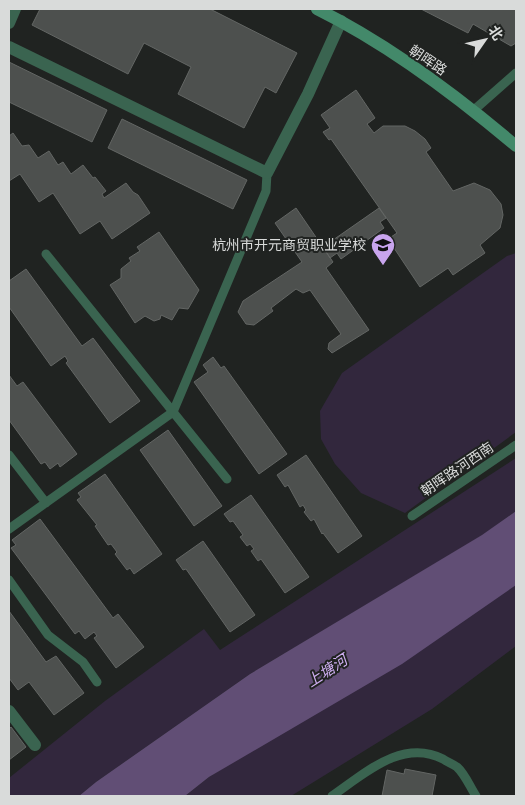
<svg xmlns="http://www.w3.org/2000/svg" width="525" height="805" font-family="'Roboto Condensed','Noto Sans SC',sans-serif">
  <rect width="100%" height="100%" fill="#202321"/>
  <path fill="#32273d" d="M516,253V432L405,513L361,493L335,464L321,439L320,411L342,373L507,256Z
    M516,458V511L483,535L250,674L96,782L79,796H9V778L105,701L204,629L220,650Z
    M516,584V646L432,709L291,796H185L209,777Z"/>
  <path fill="#614e75" d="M516,511V585L402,664L209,777L185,796H79L96,782L250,674L482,535Z"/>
  <path fill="#4d504e" stroke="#636664" d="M40,9H210L297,53L276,93L265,87L244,128L178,94L191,67L144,43L128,74L32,25Z
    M421,9H516V43L511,46L473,24L468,33Z
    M9,62L107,110L92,142L9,102Z
    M356,90L375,118L367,124L374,133L383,126H405L415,131L425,139L431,148L426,152L453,191L474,183L490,190L501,204L503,215L500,228L480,245L485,253L453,275L448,268L420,287L388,239L397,233L331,139L329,140L323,132L330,128L321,115Z
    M122,119L247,180L233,209L108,148Z
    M13,133L22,146L29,145L38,158L49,151L58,165L63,162L71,174L83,165L93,178L95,177L106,191L102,194L104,198L126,183L133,192L138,195L150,213L112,239L100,221L80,234L53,193L39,202L20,174L9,181V136Z
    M296,208L333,262L326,268L369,330L332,353L328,349L329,343L341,334L310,290L303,293L296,289L271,308L273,311L254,325L246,324L238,312L243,301L302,262L275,223Z
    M379,208L386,218L380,222L384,228L341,259L337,253L330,258L323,247Z
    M159,232L199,290L188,309L179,308L172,320L161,315L160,319L154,321L145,316L135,323L110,285L121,278V269L131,261L129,258L140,251L137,247Z
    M26,269L82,346L93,338L140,401L110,423L66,363L68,361L65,356L51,366L9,307V281Z
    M213,357L221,368L224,366L287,454L259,474L194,382L208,372L203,365Z
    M9,375L17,386L23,382L77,454L60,467L58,463L50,469L45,462L41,464L9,420Z
    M168,430L222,506L194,526L140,450Z
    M306,455L362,536L338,553L323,533L322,534L314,519L311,521L304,512L306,510L303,505L300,507L288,485L285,487L277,475Z
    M105,474L162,554L134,574L130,568L127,570L115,554L117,552L111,544L108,545L95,526L97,525L77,500L81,497L78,493Z
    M251,495L309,577L285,593L261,559L258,561L251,551L254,549L250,544L247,546L240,537L243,535L233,521L230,522L224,514Z
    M40,519L113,618L118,614L144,647L116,668L94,638L97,636L94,632L85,639L79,631L75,634L11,548L16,545L12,540Z
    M203,541L255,615L230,632L186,569L183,570L176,560Z
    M9,611L46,662L56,656L84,693L54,715L29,682L18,690L9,678Z
    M11,727L26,747L9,760V729Z
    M405,769L436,775L432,796H382L387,770L404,774Z"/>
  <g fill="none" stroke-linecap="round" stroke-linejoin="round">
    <path stroke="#3a6450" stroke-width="9" d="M474,110L516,73
      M46,254L227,479
      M9,455L46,503
      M412,516L516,445
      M9,529L173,412L266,191L267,173
      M9,580L48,635L83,662L97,682
      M332,796C364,774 402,738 443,759C447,762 453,764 457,767C465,774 470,787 476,796"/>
    <path stroke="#3a6450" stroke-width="12" d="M9,23L15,9
      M9,47L267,173L308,94L341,21
      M9,711L35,745"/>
    <path stroke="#43896a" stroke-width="12" d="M317,9C386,43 457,96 516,146"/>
  </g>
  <defs>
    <g id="school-pin" transform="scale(1.25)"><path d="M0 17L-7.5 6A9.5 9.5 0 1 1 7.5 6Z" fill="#c9a5ee" stroke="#202321"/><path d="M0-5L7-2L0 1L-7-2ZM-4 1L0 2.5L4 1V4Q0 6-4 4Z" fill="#111"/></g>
  </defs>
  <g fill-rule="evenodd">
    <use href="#school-pin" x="383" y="245"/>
  </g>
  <g text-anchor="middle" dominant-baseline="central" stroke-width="4" stroke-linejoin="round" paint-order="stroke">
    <g font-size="14" fill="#d9dbda" stroke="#202321">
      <text transform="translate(428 60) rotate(34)">朝晖路</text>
      <text transform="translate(457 469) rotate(-34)">朝晖路河西南</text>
    </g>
    <g font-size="14" fill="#d9dbda" stroke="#202321" text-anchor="end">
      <text x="366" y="245">杭州市开元商贸职业学校</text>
    </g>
    <g font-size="15" font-style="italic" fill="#cfaff1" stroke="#202321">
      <text transform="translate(327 671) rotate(-33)">上塘河</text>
    </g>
  </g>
  <rect width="525" height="805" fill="none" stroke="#d9dbda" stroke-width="20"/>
  <g transform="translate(485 40) rotate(56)" stroke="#202321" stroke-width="4" paint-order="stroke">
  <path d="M0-4L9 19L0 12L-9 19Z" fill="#d9dbda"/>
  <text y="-8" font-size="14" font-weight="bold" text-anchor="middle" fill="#d9dbda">北</text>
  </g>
</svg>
